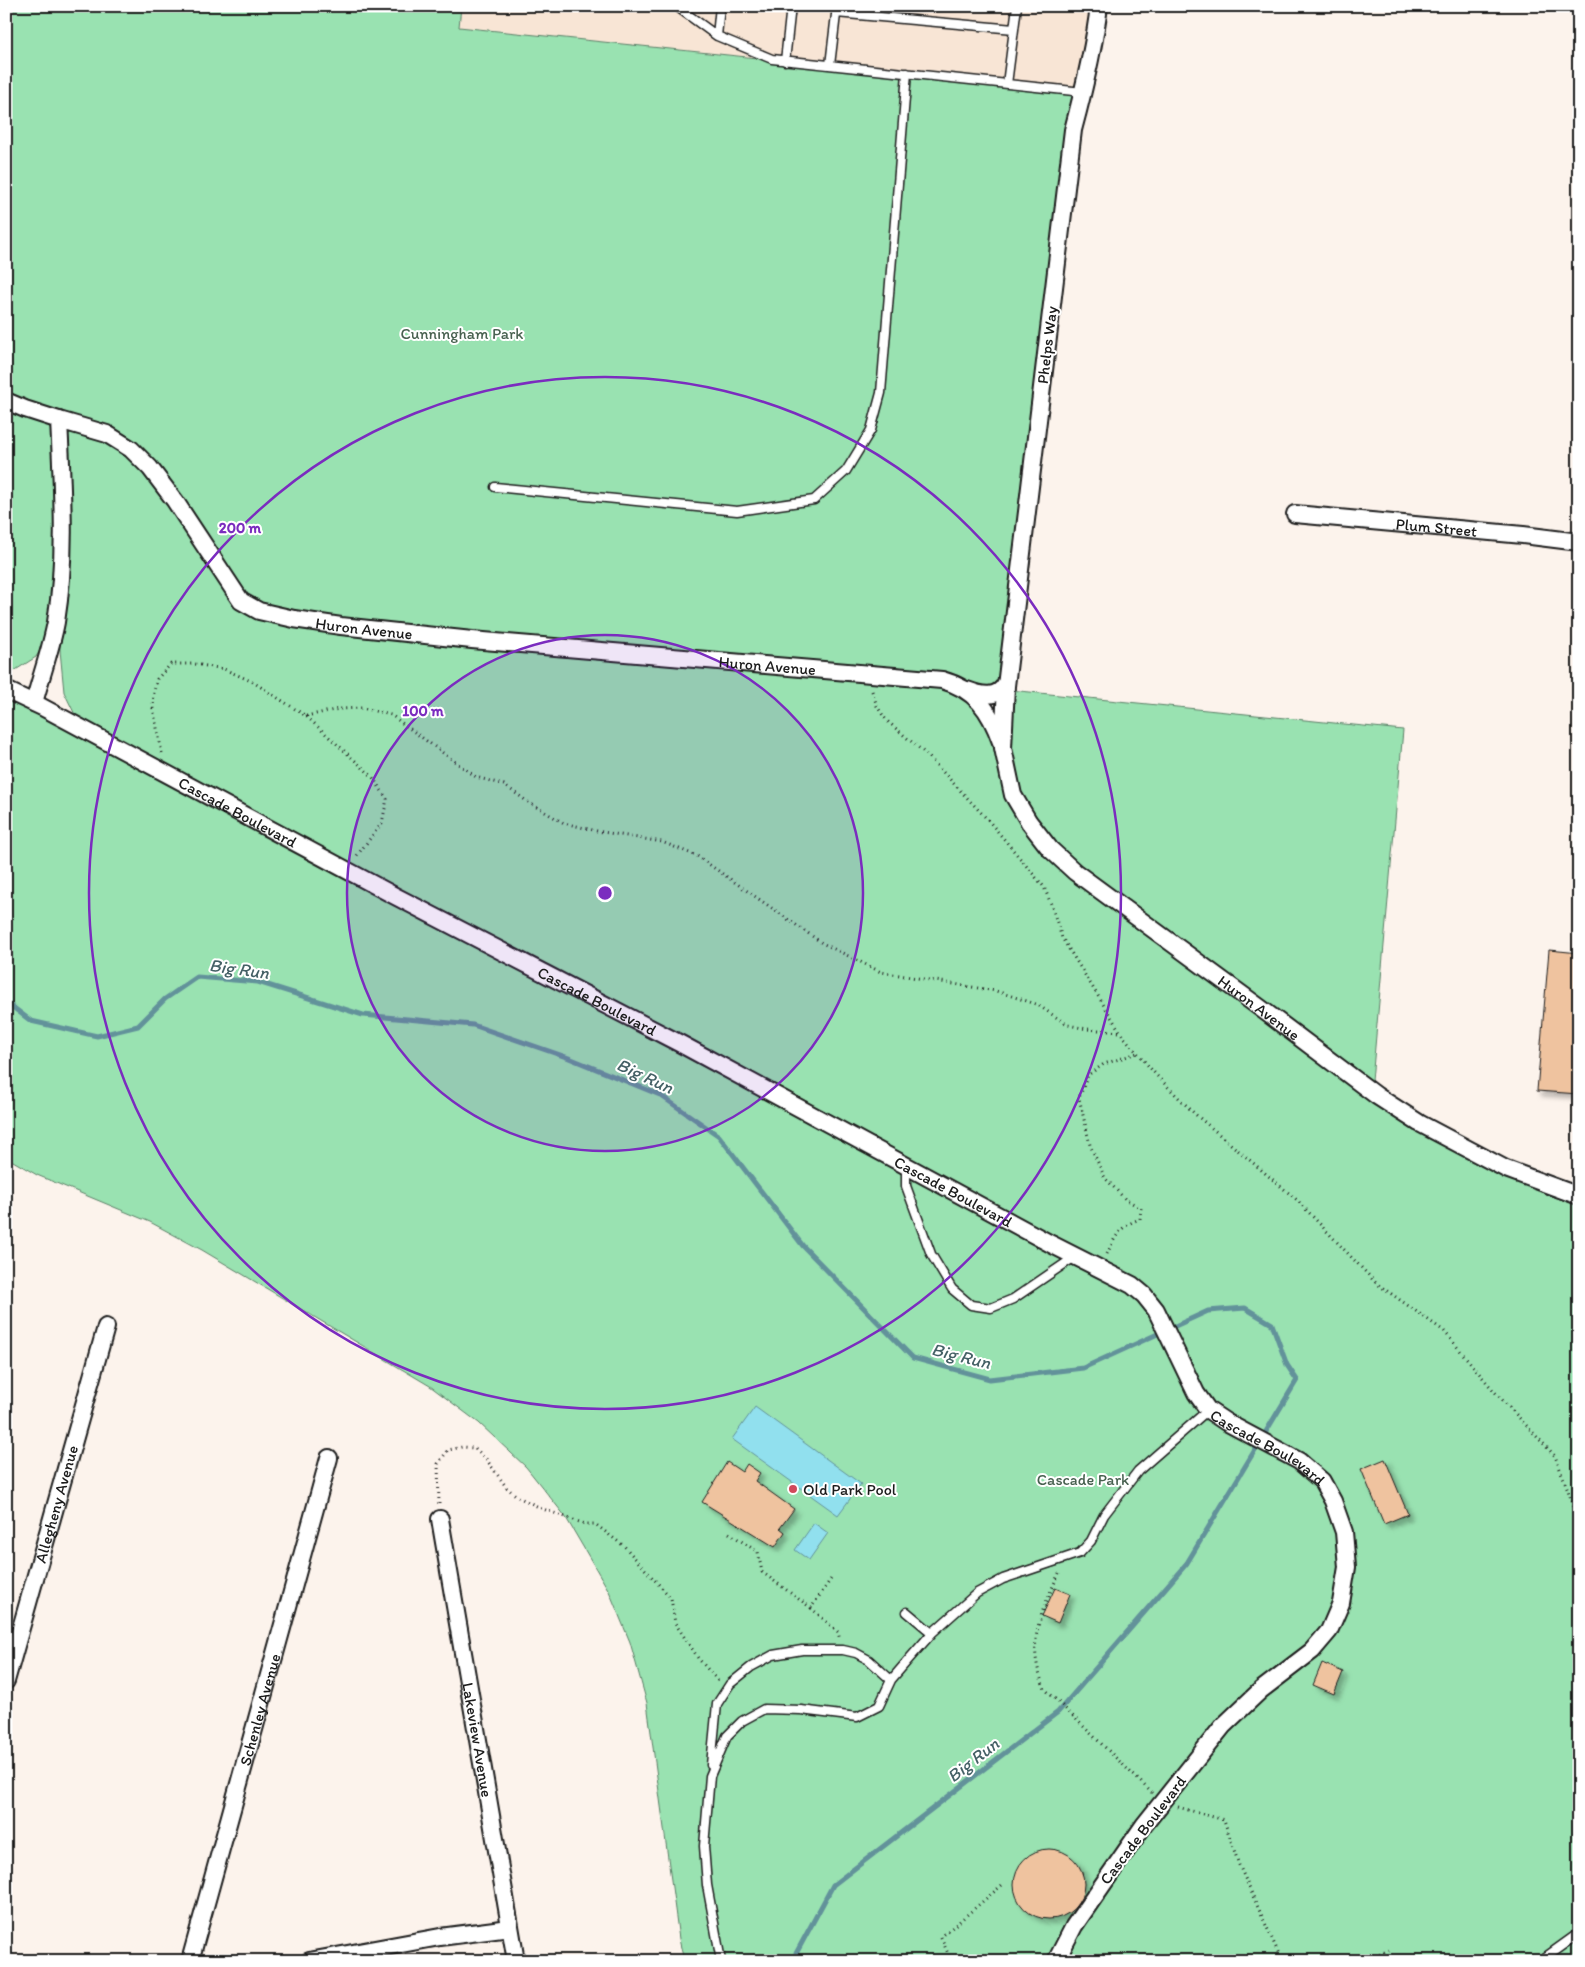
<svg xmlns="http://www.w3.org/2000/svg" width="1585" height="1967" font-family="Itim,sans-serif">
  <defs>
    <filter id="shadow"><feDropShadow dx="4.5" dy="4.5" stdDeviation="2.5" flood-color="#0004"/></filter>
  </defs>
  <rect width="100%" height="100%" fill="#fcf3ec"/>
  <filter id="ink" filterUnits="userSpaceOnUse"><feTurbulence type="fractalNoise" baseFrequency=".02" numOctaves="2"/><feDisplacementMap in="SourceGraphic" scale="10" xChannelSelector="R" yChannelSelector="G"/><feConvolveMatrix kernelMatrix="1 2 1 2 8 2 1 2 1" color-interpolation-filters="sRGB"/></filter>
  <g filter="url(#ink)">
    <path fill="#f8e5d5" d="M461,6H1099L1083,92L459,27Z"/>
    <path fill="#99e2b1" stroke="#5a7f66" d="M6,6H461L459,27L1083,92L1006,686L988,695L998,734L1010,690L1403,730L1371,1092L1579,1196V1961H684L679,1939L647,1703L630,1642L609,1591L565,1516L526,1467L479,1423L430,1386L202,1250L150,1222L37,1175L6,1157V690L81,727L64,692L60,650L62,563L56,623L36,657L14,671L6,672Z"/>
    <path fill="#91e0ee" stroke="#62929a" d="M755,1407L861,1484L838,1515L732,1439Z
      M814,1523L828,1533L809,1560L795,1550Z"/>
    <g fill="none" stroke-linecap="round" stroke-linejoin="round">
      <path stroke="#62929a" stroke-width="5" d="M6,1002L31,1021L97,1036L138,1026L165,999L197,977L258,982L363,1015L473,1025L569,1058L660,1095L719,1136L803,1246L913,1358L990,1379L1083,1368L1208,1311L1245,1308L1272,1324L1287,1365L1297,1380L1187,1563L1058,1712L833,1885L792,1961"/>
    </g>
    <path fill="#efc39f" stroke="#1c1c1c" filter="url(#shadow)" d="M1549,950L1579,953V1094L1537,1091Z
      M1385,1459L1408,1514L1384,1524L1361,1469Z
      M727,1462L742,1472L747,1464L760,1473L755,1481L794,1509L780,1528L785,1532L775,1547L702,1502Z
      M1055,1588L1070,1594L1058,1623L1042,1616Z
      M1322,1663L1343,1672L1334,1694L1313,1685Z
      M1014 1884a35 35 0 1 1 70 0a35 35 0 1 1-70 0Z"/>
    <g fill="none" stroke-linecap="round" stroke-linejoin="round">
      <g stroke="#1c1c1c" stroke-width="11">
        <path id="lane" d="M676,6L717,36L772,59L1083,92
          M836,13L1014,29
          M717,36L720,6
          M785,61L791,6
          M830,65L837,6
          M1007,84L1017,6
          M495,487L737,511L814,500L846,471L871,430L881,393L907,73
          M906,1166V1186L931,1254L952,1289L971,1305L991,1308L1013,1299L1076,1256
          M907,1612L932,1633
          M711,1765L717,1704L730,1684L751,1667L773,1655L802,1650H843L856,1653L869,1660L891,1680
          M721,1961L707,1885L704,1846L710,1776L727,1736L742,1721L764,1709L801,1710L857,1717L879,1706L891,1680L909,1659L932,1633L977,1593L1003,1579L1080,1553L1091,1541L1104,1515L1138,1471L1208,1410
          M1540,1961L1579,1933"/>
      </g>
      <g stroke="#1c1c1c" stroke-width="20">
        <g id="street">
          <path id="s1" d="M1099,6C1094,48 1084,89 1073,130L1006,686L1003,748L1013,795L1029,822L1050,849L1075,872L1259,1007L1377,1096L1419,1123L1506,1169L1579,1196"/>
          <path d="M6,401L25,409L59,420"/>
          <path id="s2" d="M1295,514L1523,535L1579,542"/>
          <path id="s3" d="M6,690L42,707L395,896L679,1043L1051,1244L1132,1285L1144,1295L1156,1310L1196,1393L1208,1410L1226,1422L1299,1461L1322,1481L1333,1501L1344,1532L1347,1567L1341,1603L1329,1631L1312,1651L1261,1690L1223,1726L1144,1825L1074,1926L1056,1961"/>
          <path d="M967,690C982,696 998,699 1006,683"/>
          <path id="s4" d="M34,703C41,676 51,649 56,622C67,555 62,487 59,420L107,434L131,449L150,468L175,501L241,601L259,611L294,619L341,626L472,640L942,680C975,689 990,710 1001,742"/>
          <path id="s5" d="M440,1519L516,1961"/>
          <path id="s6" d="M6,1681L106,1327"/>
          <path id="s7" d="M190,1961L329,1458"/>
          <path d="M309,1961L440,1937L510,1928"/>
        </g>
      </g>
      <path stroke="#1c1c1c" stroke-width="3" stroke-dasharray="1 4" stroke-linecap="butt" d="M872,691L877,706L886,720L926,754L988,820L1044,887L1051,904L1062,938L1123,1036L1157,1076L1195,1114L1297,1200L1376,1283L1444,1331L1493,1390L1555,1456L1568,1490L1579,1528
        M306,716L339,709L362,708L391,715L476,777L504,785L531,804L564,823L597,831L662,842L697,856L822,943L881,972L996,991L1036,1004L1068,1025L1087,1029L1120,1032
        M162,753L153,708L154,691L157,679L171,664H195L224,669L253,682L306,716L372,776L387,799L382,823L355,858
        M1107,1254C1116,1235 1120,1226 1140,1219L1141,1208L1125,1199L1105,1178L1090,1145L1079,1098L1088,1075L1104,1064L1137,1053
        M439,1504L438,1464L448,1450L462,1447L475,1448L486,1459L507,1488L518,1497L543,1509L585,1524H595L624,1546L671,1598L675,1623L698,1658L718,1681
        M729,1533L758,1552L762,1572L811,1608L831,1579
        M1059,1573C1040,1615 1025,1644 1045,1689L1152,1793
        M811,1608L838,1632L840,1640
        M1178,1807L1224,1820L1239,1865L1282,1961
        M951,1961L941,1937L1002,1885
        M1034,1961L1041,1956
        M1366,1961L1389,1950"/>
      <use href="#lane" stroke="#fff" stroke-width="8"/>
      <use href="#street" stroke="#fff" stroke-width="16"/>
    </g>
  </g>
  <circle cx="605" cy="893" r="258" fill="#7b2cbf" fill-opacity=".12"/>
  <g fill="none" stroke="#7b2cbf" stroke-width="2.5">
    <circle cx="605" cy="893" r="258"/>
    <circle cx="605" cy="893" r="516"/>
  </g>
  <circle fill="#d1495b" stroke="#fff" stroke-width="2" cx="793" cy="1489" r="5"/>
  <g text-anchor="middle" dominant-baseline="central" stroke-width="4" stroke-linejoin="round" paint-order="stroke">
    <g font-size="16" fill="#486150" stroke="#fff">
      <text x="462" y="333">Cunningham Park</text>
      <text x="1083" y="1479">Cascade Park</text>
    </g>
    <g font-size="16" fill="#1c1c1c" stroke="#fff">
      <text transform="translate(1047 345) rotate(-83)">Phelps Way</text>
      <text stroke="none"><textPath href="#s2" startOffset="142">Plum Street</textPath></text>
      <text stroke="none"><textPath href="#s4" startOffset="680">Huron Avenue</textPath></text>
      <text stroke="none"><textPath href="#s4" startOffset="1085">Huron Avenue</textPath></text>
      <text stroke="none"><textPath href="#s3" startOffset="262">Cascade Boulevard</textPath></text>
      <text stroke="none"><textPath href="#s3" startOffset="668">Cascade Boulevard</textPath></text>
      <text stroke="none"><textPath href="#s1" startOffset="1125">Huron Avenue</textPath></text>
      <text stroke="none"><textPath href="#s3" startOffset="1072">Cascade Boulevard</textPath></text>
      <text stroke="none"><textPath href="#s3" startOffset="1492">Cascade Boulevard</textPath></text>
      <text stroke="none"><textPath href="#s6" startOffset="184">Allegheny Avenue</textPath></text>
      <text stroke="none"><textPath href="#s7" startOffset="261">Schenley Avenue</textPath></text>
      <text stroke="none"><textPath href="#s5" startOffset="224">Lakeview Avenue</textPath></text>
      <text transform="translate(1143 1830) rotate(-53)">Cascade Boulevard</text>
    </g>
    <g font-size="16" fill="#1c1c1c" stroke="#fff" text-anchor="start">
      <text x="803" y="1489">Old Park Pool</text>
    </g>
    <g font-size="18" font-style="italic" fill="#456166" stroke="#fff">
      <text transform="translate(239 969) rotate(8)">Big Run</text>
      <text transform="translate(645 1076) rotate(25)">Big Run</text>
      <text transform="translate(961 1356) rotate(14)">Big Run</text>
      <text transform="translate(973 1760) rotate(-38)">Big Run</text>
    </g>
  </g>
  <circle cx="605" cy="893" r="8" fill="#7b2cbf" stroke="#fff" stroke-width="2.5"/>
  <g font-size="15" text-anchor="middle" font-weight="bold" fill="#7b2cbf" stroke="#fff" stroke-width="4" stroke-linejoin="round" paint-order="stroke">
    <text x="240" y="533">200 m</text>
    <text x="423" y="716">100 m</text>
  </g>
  <rect width="1585" height="1967" fill="none" stroke="#fff" stroke-width="25"/>
  <rect x="12" y="12" width="1560" height="1942" fill="none" stroke="#1c1c1c" stroke-width="2" filter="url(#ink)"/>
</svg>
